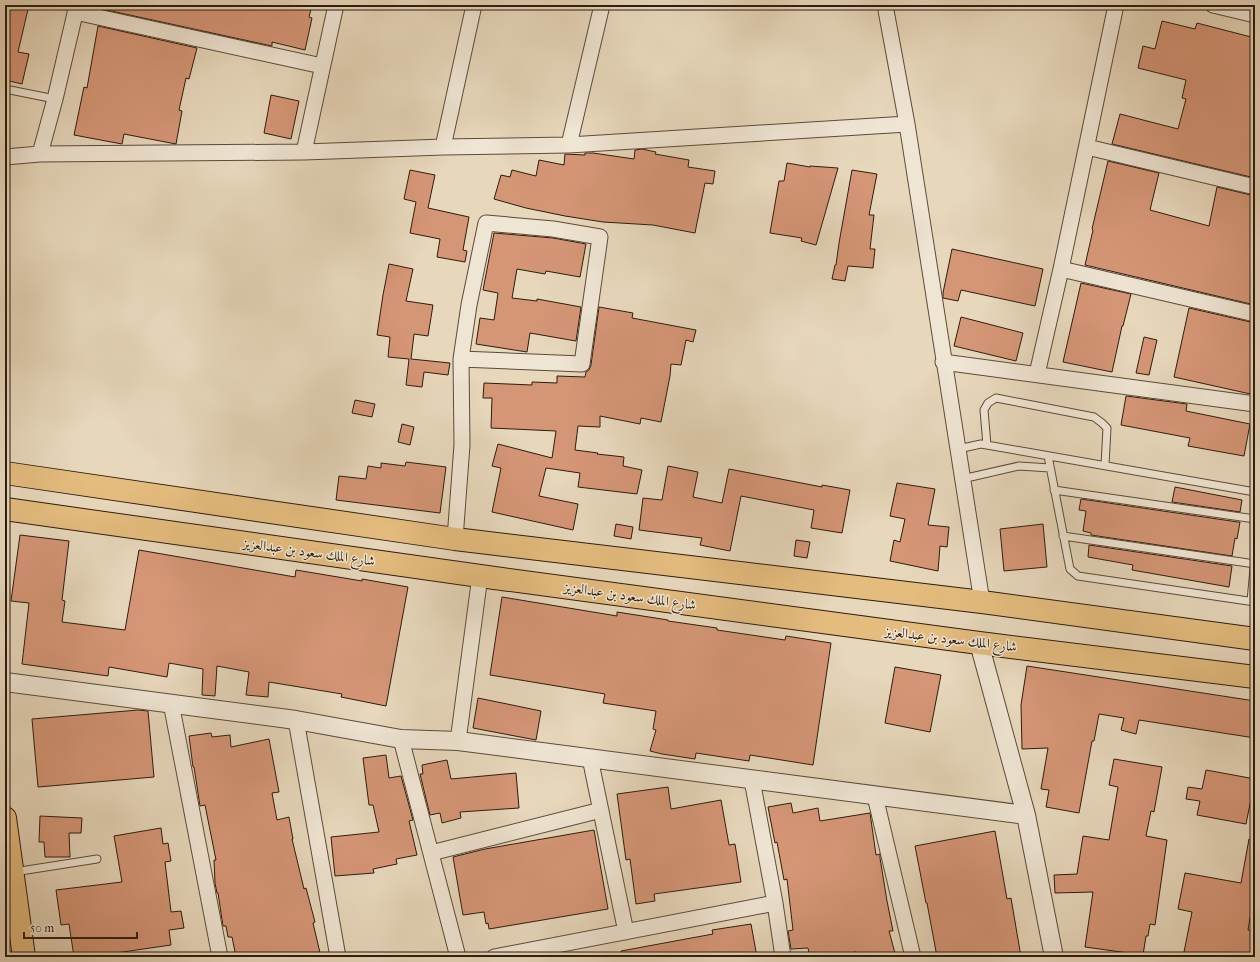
<svg xmlns="http://www.w3.org/2000/svg" width="1260" height="962" font-family="'IM FELL French Canon',Amiri,serif">
  <rect width="100%" height="100%" fill="#e7d7bb"/>
  <filter id="stains"><feTurbulence type="fractalNoise" baseFrequency=".005" numOctaves="4"/><feColorMatrix values="0 0 0 0 .2 0 0 0 0 .09 0 0 0 0 .02 0 0 0 .5 -.17"/></filter>
  <radialGradient id="worn" r=".72"><stop offset=".6" stop-color="#630" stop-opacity="0"/><stop offset="1" stop-color="#630" stop-opacity=".3"/></radialGradient>
  <path fill="#d59676" stroke="#2d1c0e" d="M5,5H29L18,52L29,54L22,84L5,80Z
    M102,5H312L309,17L312,18L305,50L272,42V46L102,9Z
    M1162,21L1195,29L1197,23L1255,38V178L1112,144L1120,114L1178,129L1186,99L1182,98L1186,80L1138,68L1143,46L1155,49Z
    M98,26L197,48L189,79L186,78L179,110L182,111L176,144L124,134L122,144L74,135L84,87L87,88Z
    M271,95L299,101L291,139L264,133Z
    M642,149L656,152L655,154L689,160L688,167L715,171L713,184L705,183L695,233L653,225L603,222L565,216L526,208L494,199L501,175L510,177L512,170L536,176L539,160L564,165L565,154L585,155V153H593L634,159L635,150Z
    M1108,161L1159,173L1150,210L1209,226L1217,187L1255,196V305L1085,265L1093,230L1092,229Z
    M787,163L810,167V166L838,168L816,245L801,241L802,238L770,233L779,181H784Z
    M410,170L435,175L428,208L469,217L463,250L467,251L465,262L437,257L440,239L410,233L416,202L404,199Z
    M852,170L877,174L869,215H874L870,249H875L873,268L848,266L845,281L832,279L835,265H836L839,243Z
    M494,233L553,238L586,244L580,277L546,271L545,274L517,269L512,298L537,301V299L581,307L576,341L530,333L527,352L476,344L480,318L494,320L498,293L483,290Z
    M952,249L1043,269L1035,306L961,290L958,301L943,298V293Z
    M389,264L413,269L406,301L433,305L428,336L414,334L411,359L450,363L448,375L424,372L422,387L406,385L409,359L388,357L390,337L377,335L383,295Z
    M1081,283L1131,294L1123,326H1122L1112,372L1063,362Z
    M599,307L633,313L632,318L696,330L693,342L686,340L681,365L671,364L670,376L661,422L641,418L640,424L600,416V427L578,426L575,450L598,453L597,454L624,457L623,466L642,470L637,494L578,487L580,473L546,468L539,496L578,504L573,530L492,512L501,468L492,466L498,444L552,458L556,431L491,428L492,398H483L484,383L532,385V382L557,383V376L585,377L586,372L589,370L591,365Z
    M1189,308L1255,323V395L1174,377Z
    M961,317L1023,333L1016,361L954,346Z
    M1144,337L1157,340L1149,375L1136,373Z
    M1126,396L1187,404L1186,411L1250,424L1244,456L1188,446L1190,438L1121,425Z
    M355,400L375,404L372,417L352,413Z
    M402,424L414,427L410,445L398,442Z
    M406,462L446,467L440,513L336,500L339,476L366,479L368,466L381,468V463L405,466Z
    M668,466L698,472L693,497L722,503L729,469L822,487V485L850,490L842,533L811,528L814,510L741,496L730,551L700,545L702,538L639,530L643,498L662,500Z
    M897,483L935,489L928,525L949,527L947,547L940,546L938,571L890,561L894,540L900,542L905,519L890,516Z
    M1175,487L1242,500L1240,512L1172,502Z
    M1081,499L1238,522H1240L1237,539L1235,538L1232,556L1091,535V533L1083,531L1086,511L1079,510Z
    M616,524L633,527L631,539L614,536Z
    M1043,524L1047,567L1004,571L1000,529Z
    M20,535L69,541L62,600L65,601L62,622L125,630L139,550L295,577L296,570L362,581V579L408,587L386,706L341,697L342,694L269,682L268,697L246,695L249,672L217,666L215,696L202,695L203,669L169,663L167,677L109,667L108,676L22,664L29,603L11,601Z
    M796,540L810,542L807,558L794,556Z
    M1089,545L1232,566L1229,587L1132,570L1133,565L1088,557Z
    M502,597L617,616V612L668,620V621L717,628V630L785,640L786,636L831,643L813,765L750,755L749,761L696,753L695,759L662,754L650,751L656,730L653,729L656,711L603,703L605,694L490,675Z
    M1027,666L1255,701V738L1139,720L1136,734L1121,730L1124,718L1099,714L1094,741H1092L1079,813L1046,807L1049,790L1041,789L1048,748L1022,749L1021,705Z
    M895,667L941,675L930,732L885,723Z
    M478,698L541,711L536,740L473,728Z
    M138,710L148,711L154,777L38,787L32,719Z
    M211,733L212,737L230,735L231,747L269,739L279,792L272,793L277,820L289,817L293,839H292L304,889L306,888L315,922L313,923L321,957H236L232,937H228L226,926H223L218,893H217L215,883L214,860H216L205,805L200,806L194,767H193L189,736Z
    M386,755L389,778L401,776L413,820L409,821L417,855L396,859L397,864L373,869L374,873L335,876L331,837L379,832L373,805H369L363,758Z
    M1114,759L1162,767L1154,812L1151,811L1146,836L1167,840L1155,925L1150,924L1148,936H1146L1143,955L1085,947L1093,892L1055,893L1054,875L1077,874L1083,836L1109,840L1118,787L1109,785Z
    M447,760L451,779L516,773L519,808L460,812L461,818L442,823L440,813L430,815L420,774H423L422,765Z
    M1206,770L1255,779L1246,824L1197,815L1200,801L1186,799L1188,787L1202,789Z
    M668,787L671,809L721,800L729,845L735,844L741,882L654,894L655,901L636,904L630,859L626,860L617,794Z
    M791,803L793,813L818,808L820,821L870,813L876,855L880,854V858L887,901L893,931H889L896,957H857L856,952L827,957H810L808,948L791,949L788,931L793,930L787,879L784,880L777,842L775,843L768,807Z
    M40,816L82,818L81,833H69L70,857H45L44,842H39Z
    M161,828L163,844L168,843L171,861L165,862L171,912L181,911L184,928L169,930L171,945L109,954V957H74L69,924L61,925L56,890L122,882L114,836Z
    M594,830L608,909L489,929L488,923L486,924L484,912L463,915L453,857L485,849Z
    M995,831L1007,899L1011,898L1021,957H937L927,903H926L915,846Z
    M1249,839H1255V889L1248,930L1255,931V957H1183L1192,912L1178,909L1185,873L1241,883Z
    M751,924L757,957H672L671,955L660,957H622L621,951L713,934L712,930Z"/>
  <g fill="none" stroke-linecap="round" stroke-linejoin="round">
    <g stroke="#5c4b39" stroke-width="9">
      <path id="service" d="M5,89L55,99
        M987,445L984,410L988,403L996,398L1094,417L1102,423L1107,428L1105,465
        M958,449L981,444L1255,492
        M1048,456L1070,569L1078,576L1255,602
        M962,479L1019,466L1050,468
        M1054,490L1255,519
        M1063,536L1255,564
        M1251,601L1255,558
        M14,872L97,859"/>
    </g>
    <g stroke="#5c4b39" stroke-width="17">
      <path id="minor" d="M885,5L907,124L982,602
        M1213,5L1255,15
        M75,12L322,66
        M569,145L602,5
        M443,147L474,5
        M1087,147L1255,187
        M304,152L336,5
        M40,154L55,99L77,5
        M5,157L40,154L304,152L443,147L569,145L907,124
        M1061,269L1255,314
        M943,362L1255,404
        M1037,374L1061,269L1116,5
        M455,539L462,445L461,359L469,305L486,223L553,229L600,237L582,364L461,359
        M171,703L220,957
        M296,720L338,957
        M401,739L458,957
        M458,741L480,576
        M590,758L626,932
        M752,780L775,903L783,957
        M875,796L913,957
        M431,853L601,810
        M494,957L775,903"/>
    </g>
    <g stroke="#5c4b39" stroke-width="20">
      <path id="tertiary" d="M979,643L1026,815L1054,957
        M5,682L296,720L401,739L458,741L1026,815"/>
    </g>
    <g stroke="#2d1c0e" stroke-width="24">
      <path id="primary" d="M5,473L455,539L982,602L1255,639
        M5,509L480,576L979,643L1255,677
        M5,818L24,957"/>
    </g>
    <use href="#service" stroke="#efe5d3" stroke-width="7"/>
    <use href="#minor" stroke="#efe5d3" stroke-width="15"/>
    <use href="#tertiary" stroke="#efe5d3" stroke-width="18"/>
    <use href="#primary" stroke="#e4bc7e" stroke-width="22"/>
  </g>
  <g text-anchor="middle" dominant-baseline="central" stroke-width="3" stroke-linejoin="round" paint-order="stroke">
    <g font-size="14" fill="#2d1c0e" stroke="#efe5d3">
      <text transform="translate(309 552) rotate(8)">شارع الملك سعود بن عبدالعزيز</text>
      <text transform="translate(630 596) rotate(8)">شارع الملك سعود بن عبدالعزيز</text>
      <text transform="translate(951 639) rotate(7)">شارع الملك سعود بن عبدالعزيز</text>
    </g>
  </g>
  <rect width="1260" height="962" fill="none" stroke="#e7d7bb" stroke-width="20"/>
  <rect x="6" y="6" width="1248" height="950" fill="none" stroke="#2d1c0e" stroke-width="2"/>
  <rect x="10" y="10" width="1240" height="942" fill="none" stroke="#2d1c0e"/>
  <path d="M24 932v6h113v-6" fill="none" stroke="#2d1c0e" stroke-width="2"/>
  <text x="30" y="932" font-size="12" fill="#2d1c0e" stroke="#efe5d3" stroke-width="3" paint-order="stroke">50 m</text>
  <rect width="100%" height="100%" filter="url(#stains)"/>
  <rect width="100%" height="100%" fill="url(#worn)"/>
</svg>
